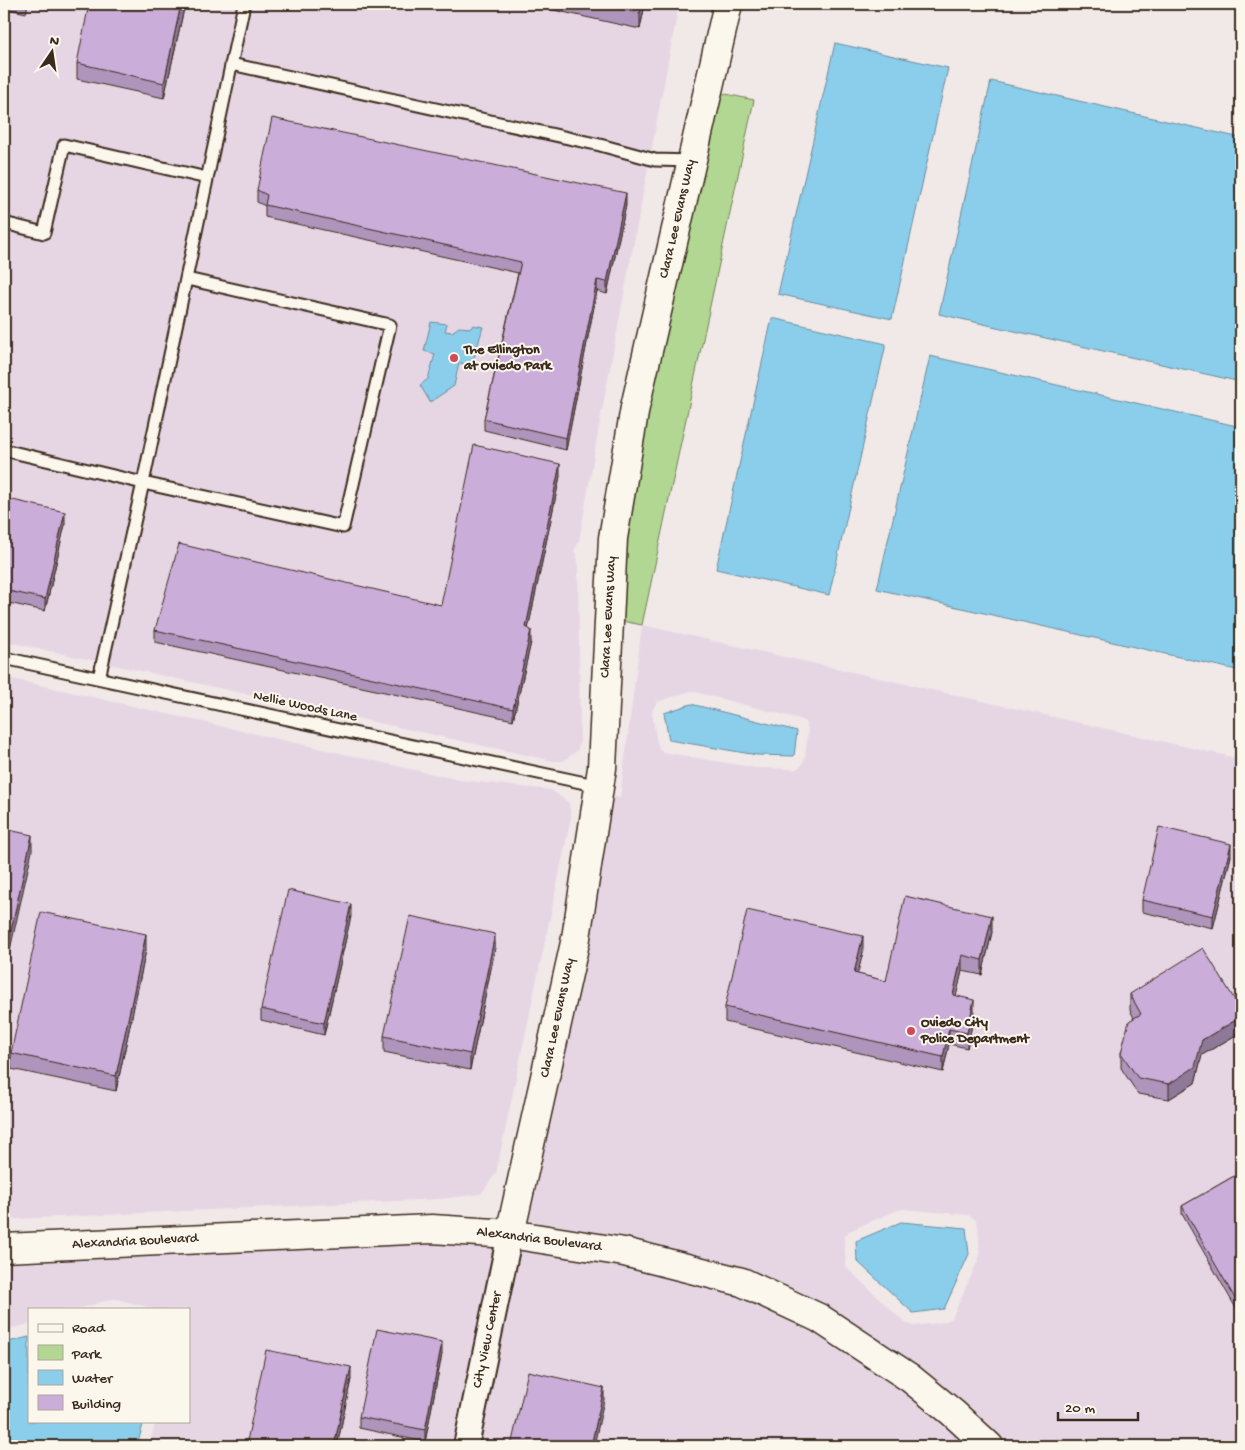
<svg xmlns="http://www.w3.org/2000/svg" width="1245" height="1450" font-family="'Gochi Hand',sans-serif">
  <rect width="100%" height="100%" fill="#f1e8e8"/>
  <filter id="ink" filterUnits="userSpaceOnUse"><feTurbulence type="fractalNoise" baseFrequency=".02" numOctaves="2"/><feDisplacementMap in="SourceGraphic" scale="10" xChannelSelector="R" yChannelSelector="G"/><feConvolveMatrix kernelMatrix="1 2 1 2 8 2 1 2 1" color-interpolation-filters="sRGB"/></filter>
  <g filter="url(#ink)">
    <path fill="#e6d6e4" fill-rule="evenodd" d="M4,4H679L600,421L579,541L574,551L578,559L580,741L577,751L563,761H553L4,641Z
      M642,625L1241,759V1446H1011L963,1401L917,1364L826,1305L748,1268L628,1237L527,1221L589,941L612,796L620,798ZM691,691L800,719L805,722L808,729L805,757L802,765L796,769H793L756,768L663,752L660,750L657,743L652,713L653,709L657,702ZM903,1209L968,1215L975,1219L978,1226L980,1256L952,1318L944,1322L914,1326L905,1323L846,1267L844,1238L849,1231L898,1210Z
      M4,677L459,780L551,790L569,803L571,818L496,1173L481,1194L440,1199L17,1219L4,1218Z
      M431,1244L493,1248L452,1446H149L156,1421H189V1309H154L117,1299H111L79,1309H29V1324L4,1330V1264Z
      M521,1251L621,1267L737,1297L812,1332L901,1391L945,1425L967,1446H480Z"/>
    <path fill="#b1d792" stroke="#768058" d="M721,93L754,100L642,625L622,621L627,539L648,409Z"/>
    <path fill="#8aceec" stroke="#6a8c9a" d="M835,43L948,68L892,319L778,294Z
      M991,81L1241,138V382L939,314Z
      M772,318L886,344L829,595L716,569Z
      M431,322L447,324L445,331L452,332L459,327L471,328L473,325L483,327L472,365L459,363L454,386L430,402L420,385L428,379L435,354L424,351Z
      M930,356L1241,427V671L877,589Z
      M691,704L797,731L794,756L757,755L669,740L664,713Z
      M901,1222L966,1228L969,1254L944,1309L913,1313L857,1261L856,1241Z
      M29,1337V1421H144L137,1446H4V1343Z"/>
    <g fill="none" stroke-linecap="round" stroke-linejoin="round">
      <g stroke="#3b2a1e" stroke-width="15">
        <path id="service" d="M231,64L600,145L655,160L692,161
          M4,223L44,233L64,145L207,178
          M4,450L143,483L343,527L390,325L187,279
          M4,658L599,786
          M99,678L143,483L244,4"/>
      </g>
      <g stroke="#3b2a1e" stroke-width="28">
        <path id="minor" d="M466,1446L510,1234"/>
      </g>
      <g stroke="#3b2a1e" stroke-width="31">
        <path id="tertiary" d="M510,1234L576,938L602,768L613,538L635,407L728,4
          M4,1248L432,1229L510,1234L624,1252L742,1282L819,1318L910,1378L953,1413L989,1446"/>
      </g>
      <use href="#service" stroke="#fbf7ec" stroke-width="11"/>
      <use href="#minor" stroke="#fbf7ec" stroke-width="24"/>
      <use href="#tertiary" stroke="#fbf7ec" stroke-width="28"/>
    </g>
    <path fill="#af95bb" stroke="#3b2a1e" d="M4,4H28L26,13L4,8Z
      M185,4L164,98L77,79V63Z
      M526,4H645L640,29Z
      M257,190L626,205L607,294L597,291L566,450L484,430V419L518,273L265,217V206L257,202Z
      M560,476L528,629L531,642L513,720L155,642V630L441,605Z
      M4,498L65,524L45,611L4,602Z
      M1231,856L1213,928L1142,912V900Z
      M351,916L324,1035L261,1020V1009Z
      M992,932L982,975L962,971L956,995L974,1015L967,1048L949,1044L943,1072L725,1022V1007L863,952L857,974L886,981Z
      M495,949L470,1070L384,1052V1036Z
      M146,950L116,1091L11,1069V1053Z
      M1130,994L1241,1010V1032L1202,1055L1195,1083L1169,1099L1138,1094L1121,1068V1053L1134,1018L1130,1010Z
      M1241,1172V1317L1182,1214V1206Z
      M442,1354L425,1442L359,1428V1417Z
      M351,1379L337,1446H246Z"/>
    <path fill="#8e7999" stroke="#3b2a1e" d="M181,4H185L164,98V83Z
      M642,4H645L640,29V13Z
      M626,193V205L607,294V282Z
      M597,280V291L566,450V438Z
      M560,464V476L526,639V627Z
      M65,512V524L45,611V599Z
      M531,630V642L513,720V709Z
      M32,835V851L4,977V962Z
      M1231,844V856L1213,928V916Z
      M351,904V916L324,1035V1023Z
      M992,916V932L982,975V960Z
      M146,934V950L116,1091V1076Z
      M495,934V949L470,1070V1054Z
      M863,936V952L854,989V973Z
      M962,955V971L953,1010V995Z
      M974,1000V1015L967,1048V1033Z
      M1241,1017V1032L1202,1055L1195,1083L1169,1099V1084L1202,1040Z
      M949,1029V1044L943,1072V1057Z
      M442,1342V1354L425,1442V1430Z
      M351,1367V1379L337,1446H334Z
      M604,1388V1400L594,1446H591Z"/>
    <path fill="#cbadda" stroke="#3b2a1e" d="M89,4H181L164,83L77,63Z
      M597,4H642L640,13Z
      M272,118L626,193L607,282L597,280L566,438L484,419L521,262L265,205L267,195L257,190Z
      M474,445L560,464L526,627L531,630L513,709L155,630L179,544L441,605Z
      M4,498L65,512L45,599L4,590Z
      M1159,827L1231,844L1213,916L1142,900Z
      M4,829L32,835L4,962Z
      M288,890L351,904L324,1023L261,1009Z
      M905,896L992,916L982,960L962,955L953,995L974,1000L967,1033L949,1029L943,1057L725,1007L747,910L863,936L854,973L886,981Z
      M41,912L146,934L116,1076L11,1053Z
      M410,916L495,934L470,1054L384,1036Z
      M1203,948L1241,1010V1017L1202,1040L1195,1067L1169,1084L1138,1078L1121,1053L1129,1021L1141,1014L1130,994Z
      M1241,1172V1309L1182,1206Z
      M377,1329L442,1342L425,1430L359,1417Z
      M266,1350L351,1367L334,1446H314L301,1443L300,1446H246Z
      M528,1371L604,1388L591,1446H511Z"/>
  </g>
  <g fill="#d1495b" stroke="#fbf7ec" stroke-width="2">
    <circle cx="454" cy="358" r="5"/>
    <circle cx="911" cy="1031" r="5"/>
  </g>
  <g text-anchor="middle" dominant-baseline="central" stroke-width="4" stroke-linejoin="round" paint-order="stroke">
    <g font-size="14" fill="#3b2a1e" stroke="#fbf7ec">
      <text transform="translate(678 219) rotate(-77)">Clara Lee Evans Way</text>
      <text transform="translate(609 617) rotate(-87)">Clara Lee Evans Way</text>
      <text transform="translate(305 707) rotate(12)">Nellie Woods Lane</text>
      <text transform="translate(558 1018) rotate(-78)">Clara Lee Evans Way</text>
      <text transform="translate(539 1240) rotate(7)">Alexandria Boulevard</text>
      <text transform="translate(135 1242) rotate(-3)">Alexandria Boulevard</text>
      <text transform="translate(488 1340) rotate(-78)">City View Center</text>
    </g>
    <g font-size="14" font-weight="bold" fill="#3b2a1e" stroke="#fbf7ec" text-anchor="start">
      <text x="464" y="350">The Ellington<tspan x="464" dy="16">at Oviedo Park</tspan></text>
      <text x="921" y="1023">Oviedo City<tspan x="921" dy="16">Police Department</tspan></text>
    </g>
  </g>
  <rect width="1245" height="1450" fill="none" stroke="#fbf7ec" stroke-width="20"/>
  <rect x="10" y="10" width="1225" height="1430" fill="none" stroke="#3b2a1e" stroke-width="2" filter="url(#ink)"/>
  <rect x="28" y="1308" width="162" height="115" fill="#fbf7ec" stroke="#aea59a"/>
  <rect x="38" y="1324" width="25" height="8" fill="#fbf7ec" stroke="#aea59a"/>
  <text x="72" y="1332" font-size="15" fill="#3b2a1e">Road</text>
  <rect x="38" y="1345" width="25" height="15" fill="#b1d792" stroke="#aea59a"/>
  <text x="72" y="1358" font-size="15" fill="#3b2a1e">Park</text>
  <rect x="38" y="1370" width="25" height="15" fill="#8aceec" stroke="#aea59a"/>
  <text x="72" y="1382" font-size="15" fill="#3b2a1e">Water</text>
  <rect x="38" y="1395" width="25" height="15" fill="#cbadda" stroke="#aea59a"/>
  <text x="72" y="1408" font-size="15" fill="#3b2a1e">Building</text>
  <g transform="translate(52 52) rotate(13)" stroke="#fbf7ec" stroke-width="4" paint-order="stroke">
  <path d="M0-4L9 19L0 12L-9 19Z" fill="#3b2a1e"/>
  <text y="-8" font-size="14" font-weight="bold" text-anchor="middle" fill="#3b2a1e">N</text>
  </g>
  <path d="M1058 1412v8h80v-8" fill="none" stroke="#3b2a1e" stroke-width="2.5"/>
  <text x="1065" y="1412" font-size="15" fill="#3b2a1e" stroke="#fbf7ec" stroke-width="4" paint-order="stroke">20 m</text>
</svg>
